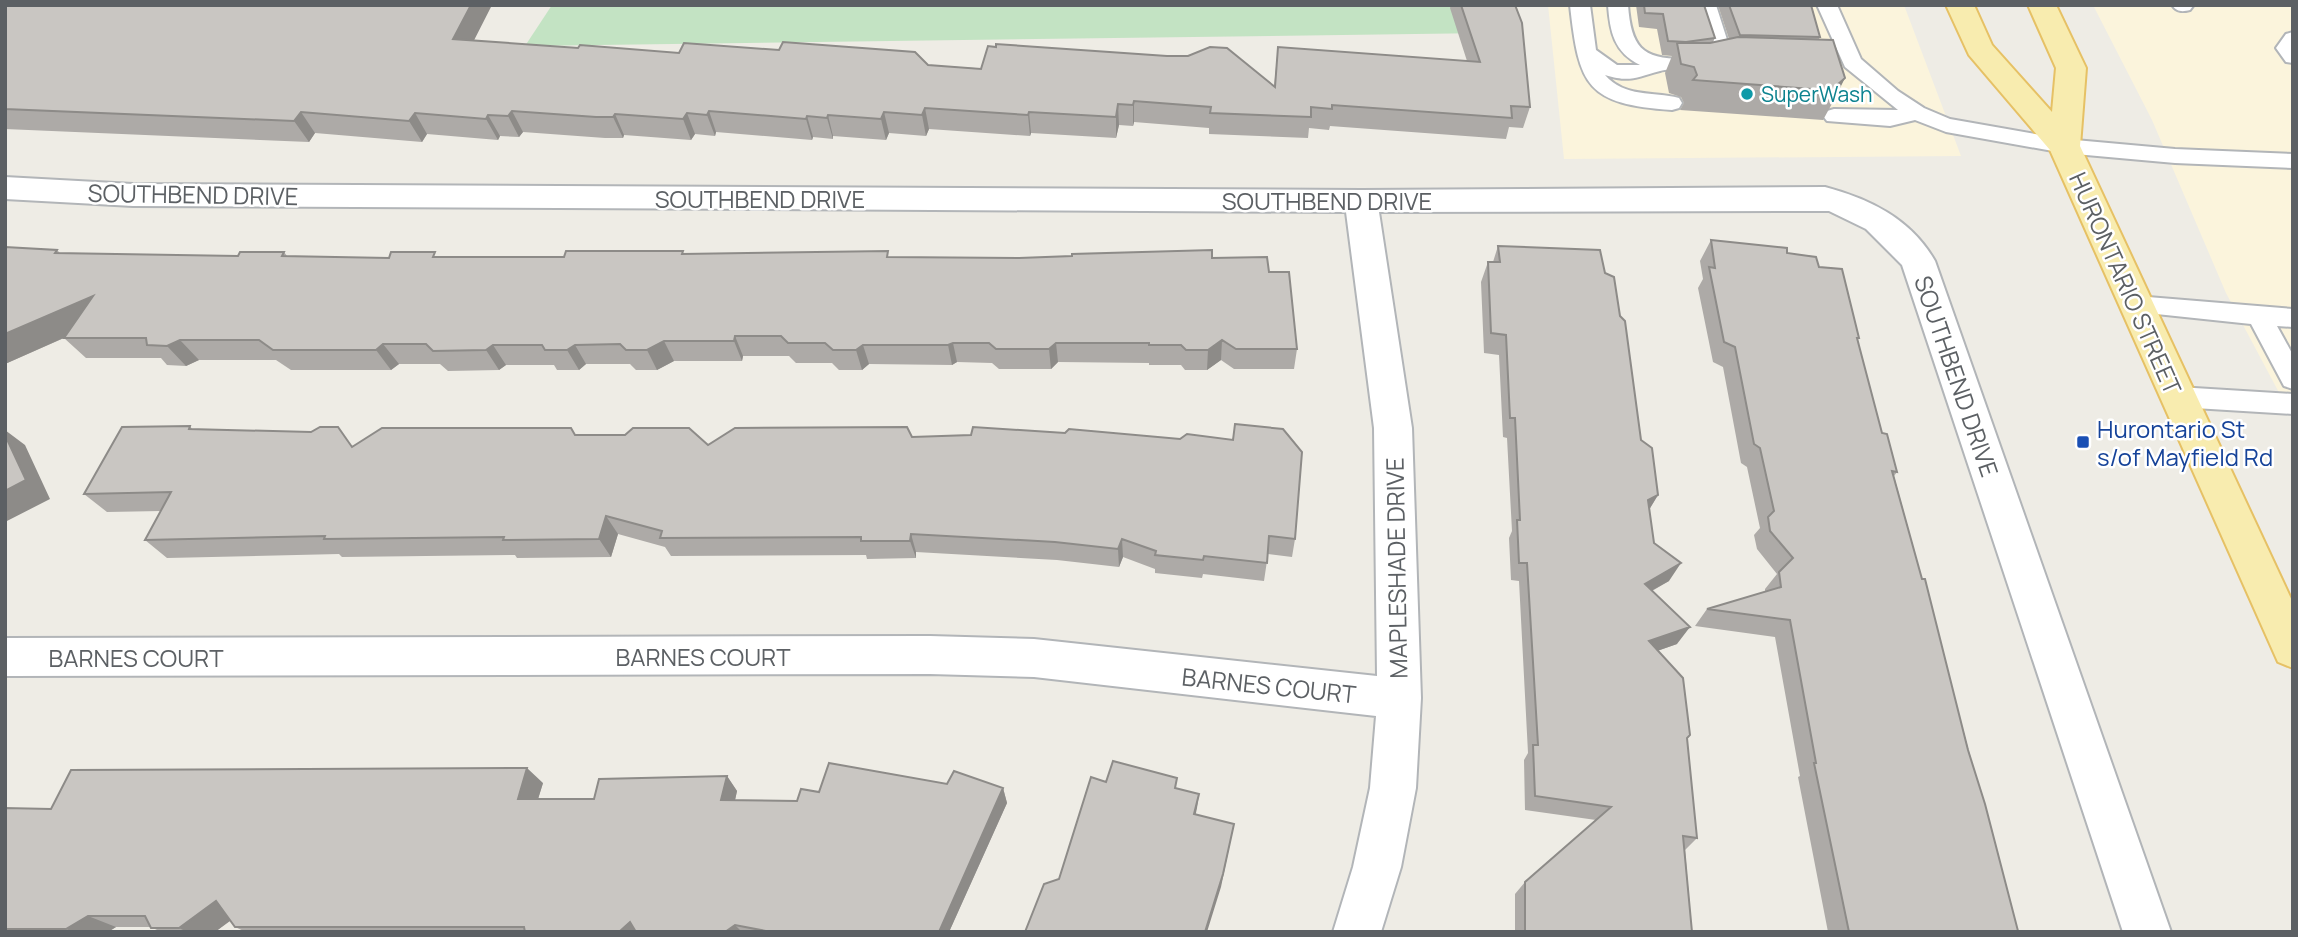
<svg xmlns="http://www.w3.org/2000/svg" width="2298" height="937" font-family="Manrope,sans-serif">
  <rect width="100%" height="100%" fill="#eeece5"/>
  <path fill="#fbf4dc" d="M1548,5H1904L1961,156L1564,159Z
    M2093,5H2293V419L2226,293L2152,120Z"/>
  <path fill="#c3e3c3" d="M552,5H1507L1488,33L525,46Z"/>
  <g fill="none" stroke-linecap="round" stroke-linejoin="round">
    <g stroke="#b2b5b8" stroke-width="4">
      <path id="lane" d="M1570,5H1590L1596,50L1617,65H1640C1614,52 1610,32 1608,5H1628C1631,46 1641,59 1683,59C1693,59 1702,58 1711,60L1714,65L1711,70C1695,74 1672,67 1660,71C1636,77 1631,83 1605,75C1625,98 1653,91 1679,98L1682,103L1679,108L1672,110C1587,104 1579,87 1570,5Z
        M1696,5H1716L1731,52L1746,54L1749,59L1746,64L1739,65L1716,63Z
        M1817,5H1837L1861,59L1898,91L1924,108L1950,119L2064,139L2175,149L2293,154V168L2175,163L2064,153L1946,132L1915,120L1890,126L1827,121L1823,116L1827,111L1834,109L1898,110L1845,67Z
        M2172,5H2192L2193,6L2190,10C2182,12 2177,12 2172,5Z
        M2293,32V63L2286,62L2276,48L2286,34Z
        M2136,296L2293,309V327L2277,326L2293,355V389L2284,386L2251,324L2128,311L2124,305L2128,299Z
        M2178,387L2293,394V414L2178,407L2169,404L2165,397L2169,390Z"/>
    </g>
    <g stroke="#b2b5b8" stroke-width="4">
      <path id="street" d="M5,177L133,184L1362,190L1825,187C1870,199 1911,219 1935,261L2171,932H2123L1902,265L1866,229L1829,211L1379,212L1412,428L1421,698L1416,788L1401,867L1381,932H1333L1353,867L1370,788L1376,716L1034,677L930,674L5,676V638L930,636L1034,639L1377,676L1374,428L1346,212L133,206L5,199Z"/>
    </g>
    <g stroke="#e6c165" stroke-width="4">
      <path id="primary" d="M1946,5H1974L1992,45L2052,112L2056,68L2028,5H2056L2086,68L2080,146L2293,603V668L2278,662L2050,150L1969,55Z"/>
    </g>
    <use href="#lane" fill="#fff" fill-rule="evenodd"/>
    <use href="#street" fill="#fff" fill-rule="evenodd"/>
    <use href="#primary" fill="#f8ecaf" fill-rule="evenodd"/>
  </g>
  <path fill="#adaaa7" d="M5,5L578,48L928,65L1274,87L1278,47L1467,61L1450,8L1451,5H1461L1530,107L1523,128L1509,127L1506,139L1330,126L1329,130L1309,128L1308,138L1209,134V128L1134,122L1133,126L1119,125L1116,138L1031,133L1030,136L929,129L926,136L889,133L886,140L833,136V139L813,137L812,140L716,132L715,136L695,134L691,140L624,135L623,138H605L523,132L519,137L500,136L498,140L427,134L422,142L315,133L309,142L5,129Z
    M1636,5H1704L1715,38L1713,42L1729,39L1718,5H1811L1820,37L1819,39L1839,91L1823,120L1680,110L1684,103L1681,97L1669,93L1665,73L1672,56L1662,55L1657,29L1639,27Z
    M1711,240L1787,253L1819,267L1859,338L1857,341L1882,433L1897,472L1894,476L2018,931L2023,932H1828L1798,777L1800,776L1775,637L1695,626L1707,609L1765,592V589L1777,574L1757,549L1754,535L1760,528L1747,467L1741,463L1723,367L1713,362L1698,288L1703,279L1700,261Z
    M1498,246L1641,440L1658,495L1649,510L1654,543L1669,581L1652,591L1677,644L1657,651L1690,735L1687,739L1697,838L1685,850L1692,932H1515V894L1525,882L1596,820L1525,810L1524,760L1528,753L1519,581L1511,580L1509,538L1512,531L1507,438L1503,437L1499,355L1484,353L1481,282L1488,262H1493Z
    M5,247L57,250L60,253L238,256L284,252L287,256L389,258L564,257L684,254L889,257L1212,258L1269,272L1297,349L1294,369H1234L1221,360L1207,370H1185L1181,365H1149V363L1058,362L1051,369H999L992,363L957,362L952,365L869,364L862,370H839L832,363H796L789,356H743L742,361H674L657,370H636L630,364H586L579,370H557L554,365H506L499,370L448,371L440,364H399L391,370H291L276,360H199L186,366L167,365L161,358H86L64,338L5,364Z
    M190,426L192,429L354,446L575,435L708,445L912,437L1295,539L1292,557L1268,554L1264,581L1203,574L1202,578L1155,573V569L1123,557L1119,567L1057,560L916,552V558L867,559L866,555L671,556L665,547L618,534L611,557L517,558L515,555L342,557L339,554L167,558L145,540L161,511L107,512L84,494Z
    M727,776L737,791L735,800L797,801L819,792L947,784L1003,788L1007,803L949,932H246L235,927L230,920L215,932H161L151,927H116L108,932H8L5,931V808L51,809L543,783L538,799H594Z"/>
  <path fill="#8d8b88" d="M471,5H492L464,60L453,39Z
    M1845,78L1839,90L1837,85Z
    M1134,101V122L1133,126V105Z
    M1118,104L1119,125L1116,138V117Z
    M925,108L929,129L926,136L922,115Z
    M512,111L523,132L519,137L508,116Z
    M709,111L716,132L715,136L707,115Z
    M301,112L315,133L309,142L294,121Z
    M884,112L889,133L886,140L881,119Z
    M1029,112L1031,133L1030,136L1028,115Z
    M415,113L427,134L422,142L409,121Z
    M687,113L695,134L691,140L683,119Z
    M615,114L624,135L623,138L613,117Z
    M488,115L500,136L498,140L486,119Z
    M828,115L833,136V139L827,118Z
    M807,116L813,137L812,140L806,119Z
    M93,296L113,316L5,364V334Z
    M735,336L743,356L742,361L734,341Z
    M180,340L199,360L186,366L167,346Z
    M1222,340L1221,360L1207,370L1208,350Z
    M664,341L674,361L657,370L647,350Z
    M953,343L957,362L952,365L948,345Z
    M1056,343L1058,362L1051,369L1049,349Z
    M383,344L399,364L391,370L376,350Z
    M493,345L506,365L499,370L486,350Z
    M575,345L586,364L579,370L567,350Z
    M863,345L869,364L862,370L856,350Z
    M5,430L25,445L50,499L5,522Z
    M1658,495L1647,513L1648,500Z
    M606,516L618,534L611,557L599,539Z
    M911,534L916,552V558L910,541Z
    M1122,539L1123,557L1119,567L1118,549Z
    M1681,563L1669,581L1633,601L1645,584Z
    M1690,627L1677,644L1637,658L1649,641Z
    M527,768L543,783L534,812L518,799Z
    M727,776L737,791L732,814L721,800Z
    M1003,788L1007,803L949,932H939Z
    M1199,794L1197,808L1193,827L1194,814Z
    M1234,824L1221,887L1207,932H1205Z
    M216,901L241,913L215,932H187L179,928Z
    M88,916L116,927L108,932H73L66,929Z
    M630,922L642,932H619Z
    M735,925L742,932H725Z"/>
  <path fill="#c9c6c2" stroke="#8d8b88" stroke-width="2" d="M5,5H471L453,39L578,48L580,45L679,53L684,43L779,50L783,42L915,52L928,65L981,69L988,46L996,47V44L1167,56H1188L1210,47L1227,48L1275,87L1278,47L1480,62L1461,5H1515L1522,23L1530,107L1511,106L1512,118L1332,105V109L1311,107V117L1210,113L1211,107L1134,101L1133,105L1118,104L1116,117L1029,112L1028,115L925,108L922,115L884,112L881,119L828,115L827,118L807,116L806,119L709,111L707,115L687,113L683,119L615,114L613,117H596L512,111L508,116L488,115L486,119L415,113L409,121L301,112L294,121L5,109Z
    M1644,5H1704L1715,38L1686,42L1668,41L1663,14L1645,13Z
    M1729,5H1811L1820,37L1740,35Z
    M1738,37L1833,40L1845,78L1837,85L1839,91L1693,80L1697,75L1694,67L1681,64L1677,43H1710Z
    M1711,240L1787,248V253L1816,257L1819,267L1842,269L1859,338H1857L1882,433L1887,434L1897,472L1892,471L1922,579H1925L1968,750L1985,804L2018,931L2023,932H1849L1814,763H1816L1790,620L1707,609L1781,587L1779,572L1793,558L1770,531L1768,517L1774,511L1760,448L1754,444L1735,347L1724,342L1709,267L1715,268Z
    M1498,246L1600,250L1605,273L1614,277L1620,316L1625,321L1641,440L1652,448L1658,495L1648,500L1654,543L1681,563L1645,584L1690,627L1649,641L1683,678L1690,735L1687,738L1697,838L1683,836L1692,932H1525V882L1611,807L1535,796L1533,745H1538L1527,563H1519L1517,520H1520L1515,418H1510L1506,335L1491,333L1488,262H1500Z
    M5,247L57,250L55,253L238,256L240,252H284L282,256L389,258L391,252H435L433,257H564L566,251H683L682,254L888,251L887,257L1019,258L1072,256V254L1212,250V258L1267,257L1269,272H1289L1297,349H1236L1222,340L1208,350H1186L1181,345H1149V343H1056L1049,349H996L989,343H953L948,345H863L856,350H833L825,343H788L781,336H735L734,341H664L647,350H626L620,344L575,345L567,350H545L542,345H493L486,350L433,351L426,344H383L376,350H273L259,340H180L167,346L147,345L146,338H64L93,296L5,334Z
    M1235,424L1283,429L1302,452L1295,539L1269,536L1267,563L1204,556L1203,560L1155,555L1156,551L1122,539L1118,549L1055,542L911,534L910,541H861V537L660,538L662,531L606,516L599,539L503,540L504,537L324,539L325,536L145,540L171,492L84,494L122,427L190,426L189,429L311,432L320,427H338L352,447L382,428H571L575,435H625L633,428H689L708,445L735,428L907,427L912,437L971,435L973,427L1065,433L1069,429L1180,439L1187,434L1233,440Z
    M5,435L26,480L5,491Z
    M1113,761L1177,778L1175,788L1199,794L1194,814L1234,824L1223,874L1205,932H1025L1044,884L1059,879L1091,777L1106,782Z
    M829,763L947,784L954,771L1003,788L939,932H771L735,925L725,932H636L630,922L619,932H525L524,927H235L216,901L179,928H151L145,916H88L66,929H5V808L51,809L71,770L527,768L518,799H594L599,779L727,776L721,800L797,801L801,789L819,792Z"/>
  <circle fill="#0f9aa8" stroke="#fff" stroke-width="2.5" cx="1747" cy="94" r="7"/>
  <rect fill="#1a4fb4" stroke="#fff" stroke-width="2.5" x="2076" y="435" width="14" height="14" rx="3.5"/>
  <g text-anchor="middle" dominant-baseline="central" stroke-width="5" stroke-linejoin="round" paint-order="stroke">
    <g font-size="21" fill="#0d838f" stroke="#fff" text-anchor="start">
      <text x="1761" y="94">SuperWash</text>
    </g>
    <g font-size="24" fill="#5c6064" stroke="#fff">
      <text transform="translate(193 194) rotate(1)">SOUTHBEND DRIVE</text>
      <text x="760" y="198">SOUTHBEND DRIVE</text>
      <text x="1327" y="200">SOUTHBEND DRIVE</text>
      <text transform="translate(2126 283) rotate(66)">HURONTARIO STREET</text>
      <text transform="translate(1957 376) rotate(71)">SOUTHBEND DRIVE</text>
      <text transform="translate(1396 568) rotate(-91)">MAPLESHADE DRIVE</text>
      <text x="703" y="656">BARNES COURT</text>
      <text x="136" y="657">BARNES COURT</text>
      <text transform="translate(1269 685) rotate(6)">BARNES COURT</text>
    </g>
    <g font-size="24" fill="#164399" stroke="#fff" text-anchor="start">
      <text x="2097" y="428">Hurontario St<tspan x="2097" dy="28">s/of Mayfield Rd</tspan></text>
    </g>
  </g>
  <rect width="2298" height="937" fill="none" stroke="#5c6064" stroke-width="14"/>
</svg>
